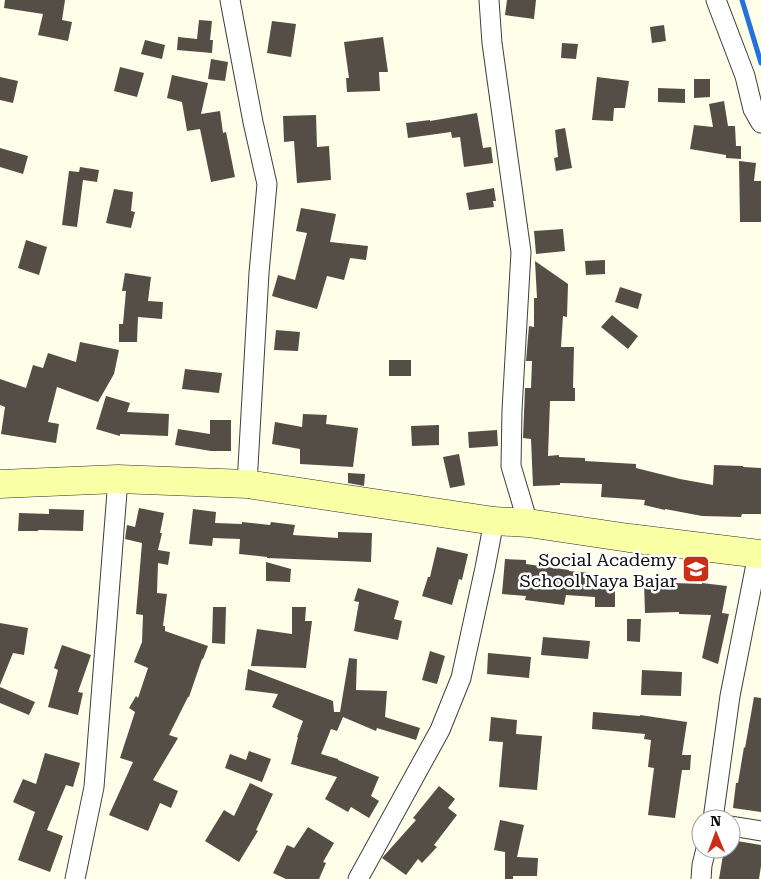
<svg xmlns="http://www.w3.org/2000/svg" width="761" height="879" font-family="'Roboto Serif',serif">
  <rect width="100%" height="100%" fill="#ffffe9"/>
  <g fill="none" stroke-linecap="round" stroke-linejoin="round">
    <path stroke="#2671db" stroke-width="5" d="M742,0L761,63"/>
  </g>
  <path fill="#544e46" d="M5,0H65L62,20L72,22L68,41L38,35L43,14L4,8Z
    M507,0H536L534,19L505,15Z
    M199,20L212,21L210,40H213L212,53L177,50L178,37L197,39Z
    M272,21L296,24L291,57L267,53Z
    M664,25L666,41L652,43L650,27Z
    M383,37L388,72H379L380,91L347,92L346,78H349L344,42Z
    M145,40L165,45L162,59L141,54Z
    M562,43L578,44L576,59L561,58Z
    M211,59L228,62L225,81L208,79Z
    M120,67L144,73L137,97L114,91Z
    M172,75L208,83L201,114L220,111L223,133L226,132L235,177L211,182L200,129L187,131L182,102L167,98Z
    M0,77L18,81L13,103L0,100Z
    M597,77L629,81L625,108H614L613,121L592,120Z
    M694,79H710V97L694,98Z
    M658,88L685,89V103L658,102Z
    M724,101L728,126H735L736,146H741V159L726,158V155L690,149L694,125L713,127L709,104Z
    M477,113L483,148L491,147L493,163L464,167L460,137L452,138L451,132L408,138L406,123L430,120V121Z
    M316,115L317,147L329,146L331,180L297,183L294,141L284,142L283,116Z
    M565,128L572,168L556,171L554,158L558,157L555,130Z
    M0,148L28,156L23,174L0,167Z
    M739,161L756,163L754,181H761V222H740Z
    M80,167L99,170L97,182L83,180L77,227L62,225L69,171L79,172Z
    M494,188L496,201H493L494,207L469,210L466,193Z
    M114,189L133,192L131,211L135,212L131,228L106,223Z
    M301,208L336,214L330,242L368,246L366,260L350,258L344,280L327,276L317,309L272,296L278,275L295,280L307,233L296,231Z
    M563,229L565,251L536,254L534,231Z
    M26,240L47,247L39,275L18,268Z
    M605,260V274L586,275L585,261Z
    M535,261L568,284L567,317L563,316L561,347H574L573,388H575V401H550L548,456L559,455V457L585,458V461L636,464V468L680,479L713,485L714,465L743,466V467L761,468V514H742L741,517L702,516L665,509V510L644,505L645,500L601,497L602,484L560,483V485L533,486L531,439L523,438L525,388H531L532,361H526L529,326L534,327V298H537Z
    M125,273L151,277L148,301L163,302L162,319L138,317L137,342H119V324H123L126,291H122Z
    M620,287L642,294L638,309L615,302Z
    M612,315L638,336L628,349L601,327Z
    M276,330L300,332L298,351L274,350Z
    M80,342L119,350L114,374L98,402L57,387L48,422L59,424L56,443L1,434L5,407L0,405V379L26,388L33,365L43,368L48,353L76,362Z
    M389,360H411V376H389Z
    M185,369L222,373L219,393L182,389Z
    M106,396L130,403L127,412L169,414L168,436L120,434V436L96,429Z
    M303,414L327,415L326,424L358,428L353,467L300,464V449L272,444L275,422L302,427Z
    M210,420H231V451H211L175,445L178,429L210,434Z
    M439,425V445L412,446L411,426Z
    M497,430L498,446L469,448L468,432Z
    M459,454L465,485L450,488L443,457Z
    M348,473L365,474L364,486L348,483Z
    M139,508L164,513L160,533H162L158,550L170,552L168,565L158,563L157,593L167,594L163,626H165V631L208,646L203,659H202L189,697H188L169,735L178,738L153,780L178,791L171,808L160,803L148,831L109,815L133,762L120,758L135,712L129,708L136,696L138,698L148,668L134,662L142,642L143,615L136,614L142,543L125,539L127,525L135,527Z
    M49,509L84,510L83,531L38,530V531H18L19,513L49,514Z
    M193,509L216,512L215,523L242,524V522L270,525L271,522L295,525L293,535L338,538V532L372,533L371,562L267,558V557L239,554L240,539L213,538L212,546L189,544Z
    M437,547L468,554L462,580L459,579L452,605L422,596L428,577H430Z
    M505,559L526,560V564L569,570V571L591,573V577H615V607H595V597L566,595L564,605L525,600L526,596L502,594Z
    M266,562L291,569L290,582L266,581Z
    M644,581H674V583L702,584V583L727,586L722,613L729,614L718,664L702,658L711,615L679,614V612L645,613Z
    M358,588L399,601L394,619L402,621L398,640L354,631L359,602L354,601Z
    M213,607H226L225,644L212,643Z
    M292,607H306L305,621H312L306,668L251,666L257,629L292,634Z
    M627,619H641L640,642L627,641Z
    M0,623L28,628L24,655L13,653L0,685Z
    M543,637L590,641L588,659L541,655Z
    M62,645L91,655L78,692L83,693L78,715L48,707L58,670L54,668Z
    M430,651L445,656L437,684L422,680Z
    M488,653L531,657L529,678L487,674Z
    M349,658L357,659L356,690L387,691L385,717L420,728L416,740L377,728L376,731L343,717L337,731L331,729L321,754L338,759V760L379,777L371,796L379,801L369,818L351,807L348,812L325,799L337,777L291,764L298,737H297L303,721L272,707L278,694L245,690L248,669L333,701L334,712H340Z
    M642,670L682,672L681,696L641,695Z
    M0,687L35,702L29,715L0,703Z
    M754,697L761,698V812L733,808L736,783H738L744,747L745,748Z
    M593,712L640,716V715L687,722L682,755H691L690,770H682L675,818L648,815L654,768L648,767L651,740L644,739L645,734L592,729Z
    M491,717L517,720L516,734L542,736L537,790L499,787L503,742L489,741Z
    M249,751L271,759L262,782L225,768L230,754L246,760Z
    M45,753L80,763L73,787L66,785L47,830L63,836L50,872L18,860L35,812L13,802L23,779L36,784Z
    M250,783L273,794L256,830L258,831L239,862L205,841L224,810L234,816Z
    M439,786L455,799L448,808L457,815L434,845L437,847L422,863L418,859L406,875L382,858L416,820L413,818Z
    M500,820L524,825L517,857L538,858L537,876H513V879H505V852L494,850Z
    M308,827L334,843L323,862L326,863L319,879H286L273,873L287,845L294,848Z
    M731,840L761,845V866L759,879H719L724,849H731Z"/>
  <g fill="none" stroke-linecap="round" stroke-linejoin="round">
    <g stroke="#3e3e3e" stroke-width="21">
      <path id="street" d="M230,0L253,122L267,184L259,273L247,484
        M489,0L492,43L521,252L512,410L511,466L528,523
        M716,0L745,76L753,109L761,123
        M713,819L730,696L758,554
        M731,826L761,831
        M75,879L94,787L118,479
        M358,879L440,730L461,678L485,568L494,521
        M701,879L702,865L706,849"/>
    </g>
    <g stroke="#2d2d2d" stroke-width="29">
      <path id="secondary" d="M0,484L118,479L247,484L494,521L528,523L629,538L761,554"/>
    </g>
    <use href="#street" stroke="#fff" stroke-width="19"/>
    <use href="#secondary" stroke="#f8ffa4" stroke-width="28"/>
  </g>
  <defs>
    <g id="school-square" transform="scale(1.4375)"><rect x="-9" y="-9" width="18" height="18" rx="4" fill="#c82f15" stroke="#fff"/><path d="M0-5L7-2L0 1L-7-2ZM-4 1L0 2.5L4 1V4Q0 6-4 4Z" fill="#fff"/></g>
  </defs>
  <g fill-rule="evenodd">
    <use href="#school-square" x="696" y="569"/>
  </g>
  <g text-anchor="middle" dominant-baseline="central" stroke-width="5" stroke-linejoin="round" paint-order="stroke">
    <g font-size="18" fill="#0b0b0b" stroke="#fff" text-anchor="end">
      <text x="677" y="559">Social Academy<tspan x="677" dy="21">School Naya Bajar</tspan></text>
    </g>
  </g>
  <g transform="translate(716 834) rotate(359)"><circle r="24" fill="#ffffff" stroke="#9d9d9d"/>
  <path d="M0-4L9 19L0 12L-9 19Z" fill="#c82f15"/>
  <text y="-8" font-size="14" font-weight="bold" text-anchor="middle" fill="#0b0b0b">N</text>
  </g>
</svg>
